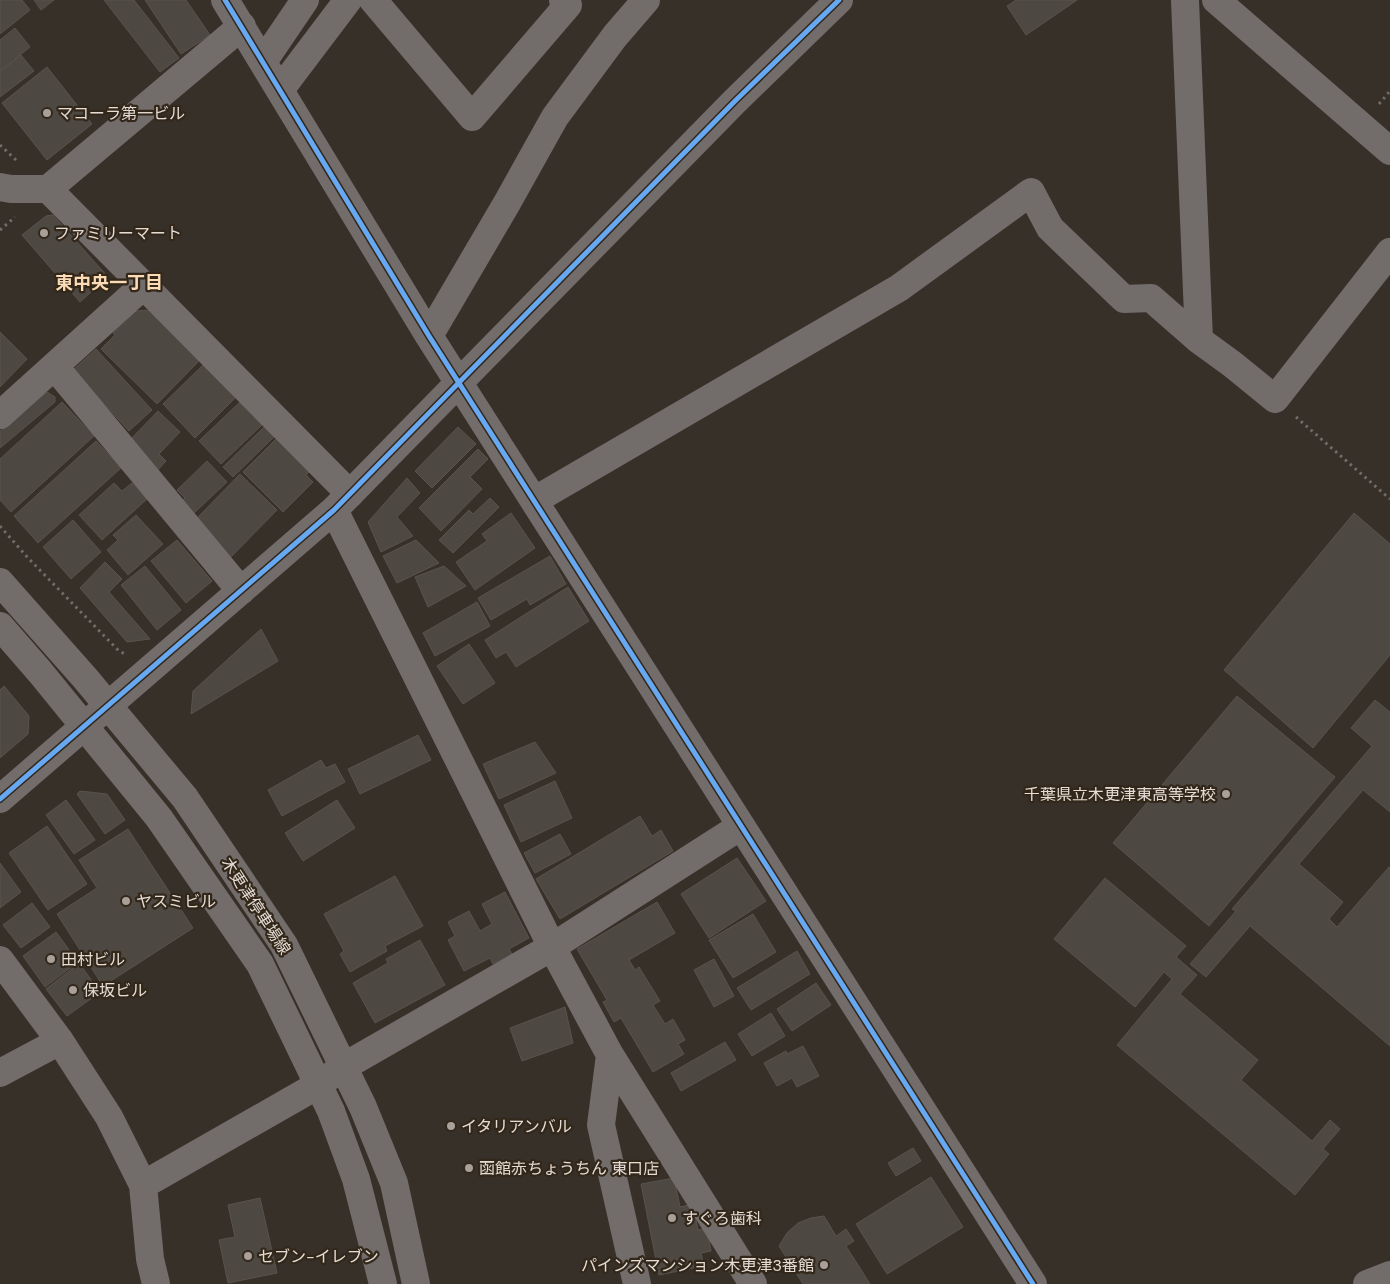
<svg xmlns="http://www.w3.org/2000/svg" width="1390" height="1284" font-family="'DM Sans','Noto Sans JP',sans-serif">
  <rect width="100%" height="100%" fill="#373029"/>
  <path fill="#4d4842" stroke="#58534c" d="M0,0H22L30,10L0,34Z
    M34,0H54L41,10Z
    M104,0H134L179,58L160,72Z
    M145,0H186L210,35L181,54Z
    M1016,0H1077L1026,35L1007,6Z
    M15,28L30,47L0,71V40Z
    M21,55L34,71L0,97V72Z
    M47,67L92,124L47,160L2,103Z
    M53,215L108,277L80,302L22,235L46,216Z
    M150,310L200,360L157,404L101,349L115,335L113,333L136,311Z
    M0,332L27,359L0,387Z
    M96,349L152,410L129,431L73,370Z
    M204,364L236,397L195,438L163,404Z
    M47,392L55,397V402L0,448V431Z
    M62,402L94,436L11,512L0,500V459Z
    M240,402L262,425L221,464L199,441Z
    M158,411L180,432L159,454L166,461L157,471L128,442Z
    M264,427L274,437L233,477L223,467Z
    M458,427L476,444L432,488L415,471Z
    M277,438L310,471L306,475L313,482L283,512L243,472Z
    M96,441L121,468L38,543L14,516Z
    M478,449L488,459L470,477L482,489L441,531L419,508Z
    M207,461L227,482L192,515L180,503L185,498L177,490Z
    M240,474L277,510L229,559L196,519Z
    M407,478L420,493L397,517L413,536L381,552L368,522Z
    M114,483L122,491L132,483L147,499L102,540L79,515Z
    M490,498L499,507L453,553L439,540L469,510L473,514Z
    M511,513L535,548L475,590L456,562L487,541L482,534Z
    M1354,513L1390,544V655L1313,748L1224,670Z
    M136,515L163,544L128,575L107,550L118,540L113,535Z
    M73,520L101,552L71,579L43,547Z
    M177,540L212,581L186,603L151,561Z
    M416,540L439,563L397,583L383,556Z
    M550,556L566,584L530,605L527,599L491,620L478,598Z
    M105,562L122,579L109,592L150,639L127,642L80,588Z
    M145,566L181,610L157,630L121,585Z
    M444,566L466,586L428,607L415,577Z
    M568,587L589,621L516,667L506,652L496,658L485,640Z
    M477,602L490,626L435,656L423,633Z
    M261,629L278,661L191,714L193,691Z
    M469,644L495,683L463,704L437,666Z
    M4,686L29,716L28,734L0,758V690Z
    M1237,696L1335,777L1209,926L1113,843Z
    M1375,700L1390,712V812L1363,790L1299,864L1343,902L1329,919L1337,927L1389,867L1390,868V1046L1250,926L1206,977L1190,964L1236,911L1232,909L1372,746L1351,728Z
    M418,735L431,760L360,794L348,769Z
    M535,742L556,773L499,799L483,764Z
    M321,760L326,768L335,764L345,782L282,816L268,790Z
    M555,781L572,818L521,842L504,805Z
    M80,791L107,794L125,820L105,834L77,794Z
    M66,800L95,840L74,854L46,815Z
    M337,800L355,828L303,861L285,833Z
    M640,816L652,836L661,830L673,851L560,919L536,879Z
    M47,826L87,884L48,910L9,853Z
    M128,829L193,928L103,986L57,914L97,888L79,860Z
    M560,834L571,854L535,873L524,853Z
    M737,858L766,901L709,938L681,894Z
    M0,863L21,892L0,908Z
    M395,876L423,926L385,946L387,951L350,972L340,954L344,951L324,914Z
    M1105,878L1186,946L1176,957L1197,975L1180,994L1258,1060L1241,1080L1312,1141L1330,1120L1340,1129L1323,1149L1329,1154L1295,1195L1117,1045L1172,979L1164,972L1135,1007L1054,939Z
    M505,892L529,938L509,949L512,954L493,964L490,958L464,971L448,940L455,936L448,922L469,911L480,931L492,924L482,904Z
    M657,902L675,933L629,960L635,970L639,967L660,1001L653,1005L665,1024L673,1019L685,1040L678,1044L684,1054L653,1072L621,1018L614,1022L603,1002L607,1000L577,949Z
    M32,903L50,927L21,948L3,925Z
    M753,914L776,952L733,978L709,940Z
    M56,932L78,962L45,987L23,956Z
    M420,940L445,985L375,1023L353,983L388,963L386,959Z
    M797,951L810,974L751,1010L737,988Z
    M714,959L734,996L714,1007L694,970Z
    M79,963L100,992L67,1016L46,989Z
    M816,983L831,1005L792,1031L777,1009Z
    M565,1007L573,1043L522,1061L510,1028Z
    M771,1013L785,1036L752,1056L738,1034Z
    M725,1042L736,1060L681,1091L671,1073Z
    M803,1046L819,1076L797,1087L792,1078L777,1086L764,1063L786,1051L787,1054Z
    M913,1148L921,1161L896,1176L888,1163Z
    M931,1177L963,1227L887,1274L856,1224Z
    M674,1178L680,1207L693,1204L698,1230L707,1228L711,1251L701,1253L704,1266L659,1275L641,1184Z
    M260,1198L277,1273L228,1283L219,1240L235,1237L228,1205Z
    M824,1216L836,1236L846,1229L854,1241L846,1246L870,1284H803L779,1246L787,1233L798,1223L811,1218Z"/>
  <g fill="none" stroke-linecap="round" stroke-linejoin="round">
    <path stroke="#706c6a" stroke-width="3" stroke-dasharray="2.5 4" stroke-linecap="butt" d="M1379,104L1390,91
      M0,145L16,160
      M0,230L15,217
      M1296,417L1390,499
      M0,526L28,558L119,651L125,654"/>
    <path stroke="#726c6b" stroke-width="28" d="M225,0L429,336L1033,1284
      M373,0L472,117L568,5L563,0
      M1185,0L1199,340
      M1216,0L1390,151
      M242,26L48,189L350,494
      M263,62L305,0
      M280,90L348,0
      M0,187L11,189H48
      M429,336L507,203L555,117L615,36L646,0
      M55,367L241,591
      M0,415L143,286
      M535,500L899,288L1031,192L1050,228L1124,299L1151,298L1199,340L1232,364L1275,399L1390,252
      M334,510L552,947L610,1055L753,1284
      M0,799L334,510L735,101L839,0
      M0,960L60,1041L109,1117L143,1185L150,1259L156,1284
      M610,1055L601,1125L637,1284
      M0,1073L60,1041
      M143,1185L318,1085L343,1067L552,947L741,826
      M1367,1284L1390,1275"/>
    <path stroke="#726c6a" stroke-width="28" d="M0,582L85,678L185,798L284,945L363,1107L394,1183L416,1284
      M0,626L40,672L159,818L260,964L331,1111L356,1179L383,1284"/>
    <g stroke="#33271a" stroke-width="8">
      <path id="cycleway" d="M225,0L429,336L1033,1284
        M0,799L334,510L735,101L839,0"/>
    </g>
    <use href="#cycleway" stroke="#66a8f1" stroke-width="5"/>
  </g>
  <g fill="#a8a099" stroke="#33271a" stroke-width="2">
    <circle cx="47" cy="113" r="5"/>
    <circle cx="44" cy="233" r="5"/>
    <circle cx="1226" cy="794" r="5"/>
    <circle cx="126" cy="901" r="5"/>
    <circle cx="51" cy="959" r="5"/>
    <circle cx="73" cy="990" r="5"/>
    <circle cx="451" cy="1126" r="5"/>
    <circle cx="469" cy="1168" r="5"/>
    <circle cx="672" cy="1218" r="5"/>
    <circle cx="248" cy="1256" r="5"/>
    <circle cx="824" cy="1265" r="5"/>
  </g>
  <g text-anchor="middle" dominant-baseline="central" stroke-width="4.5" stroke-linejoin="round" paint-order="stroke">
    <g font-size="16" fill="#e5ddd5" stroke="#33271a" text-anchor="start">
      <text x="57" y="113">マコーラ第一ビル</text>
      <text x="54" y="233">ファミリーマート</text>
      <text x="1216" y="794" text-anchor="end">千葉県立木更津東高等学校</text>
      <text x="136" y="901">ヤスミビル</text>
      <text x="61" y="959">田村ビル</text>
      <text x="83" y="990">保坂ビル</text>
      <text x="461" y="1126">イタリアンバル</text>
      <text x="479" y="1168">函館赤ちょうちん 東口店</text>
      <text x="682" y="1218">すぐろ歯科</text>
      <text x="258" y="1256">セブン-イレブン</text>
      <text x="814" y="1265" text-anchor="end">パインズマンション木更津3番館</text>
    </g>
    <g font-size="16" fill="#e5ddd5" stroke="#33271a">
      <text transform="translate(256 906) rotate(57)">木更津停車場線</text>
    </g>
    <g font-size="18" font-weight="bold" fill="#fbdab6" stroke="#33271a">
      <text x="109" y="283">東中央一丁目</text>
    </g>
  </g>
</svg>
